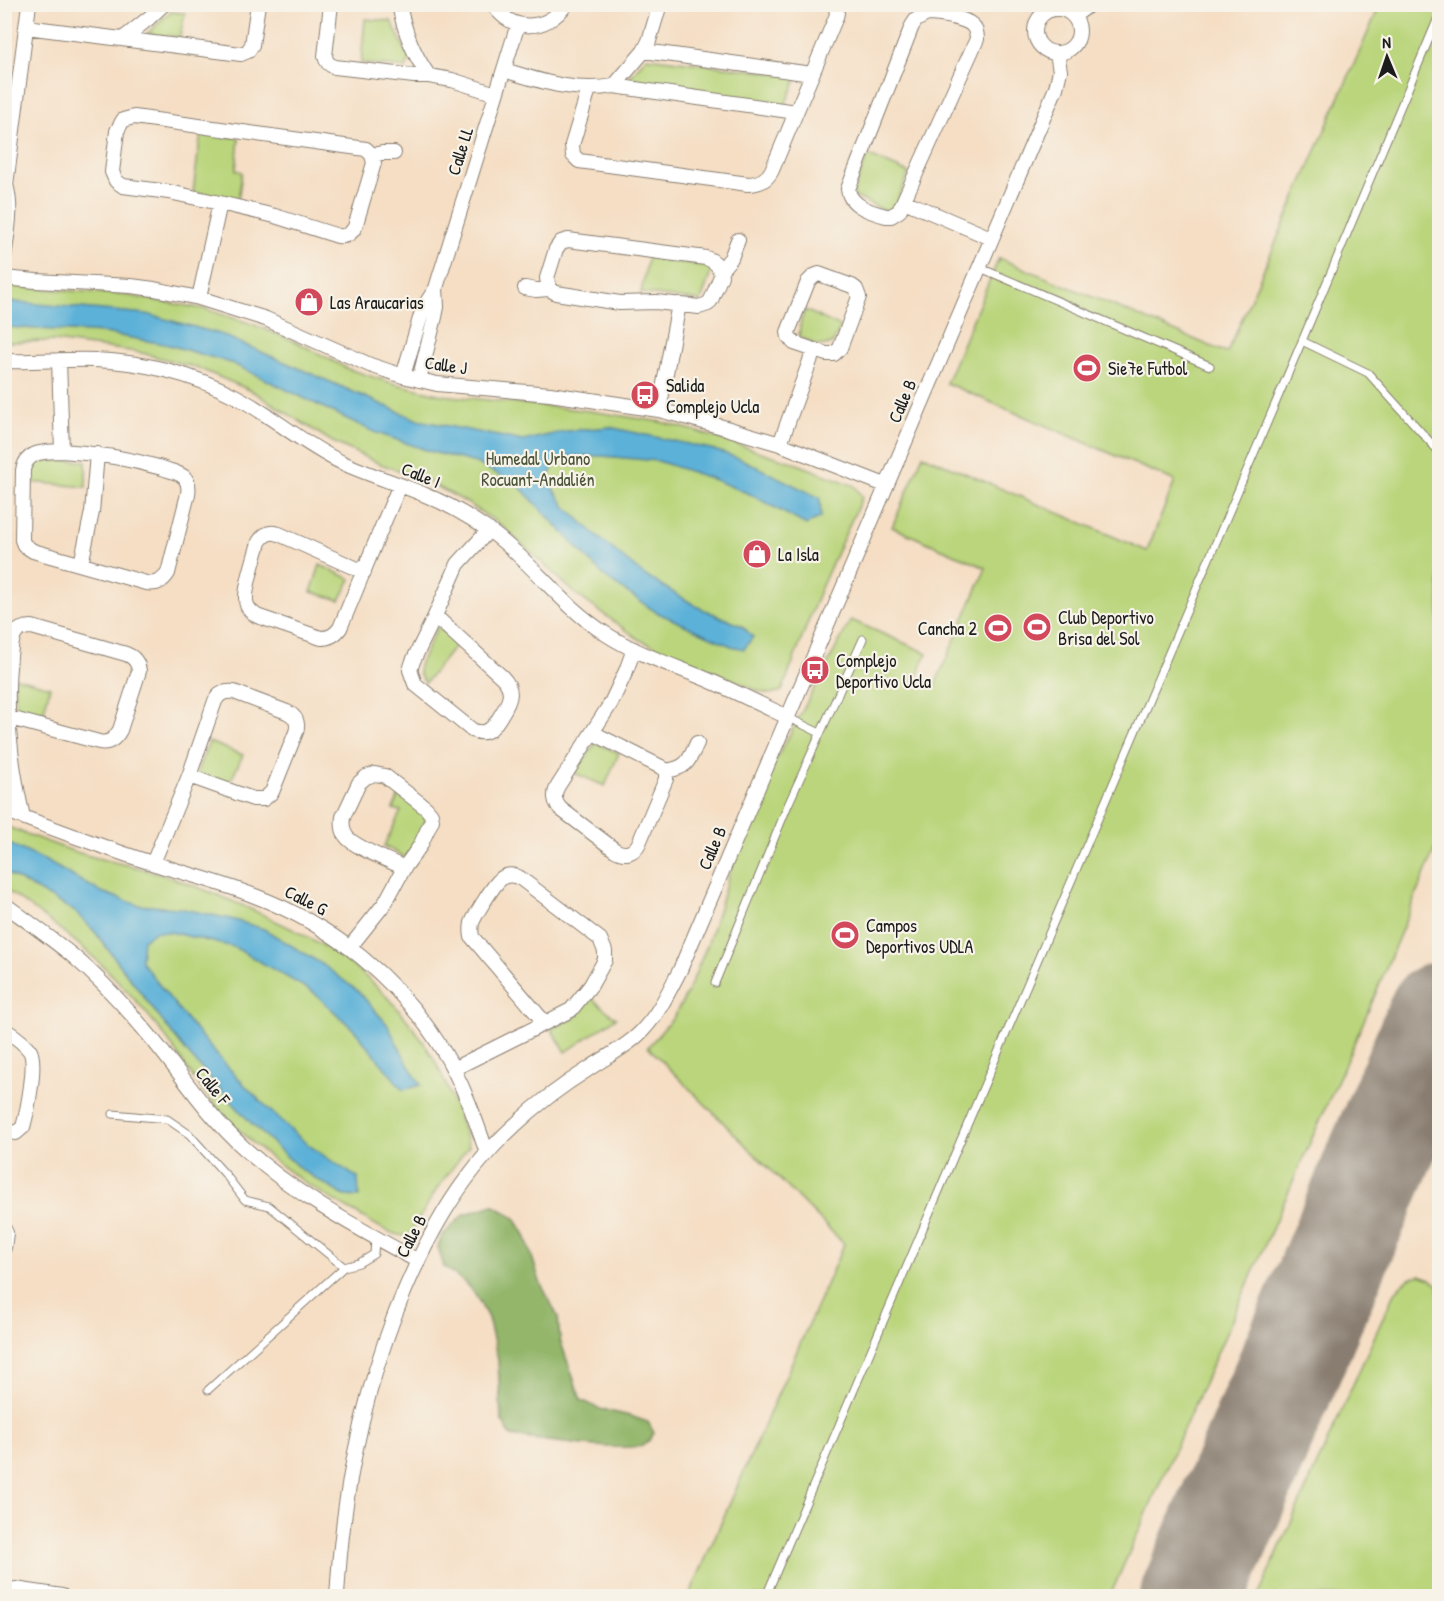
<svg xmlns="http://www.w3.org/2000/svg" width="1444" height="1601" font-family="'Patrick Hand',sans-serif">
  <rect width="100%" height="100%" fill="#f7f3e8"/>
  <filter id="ink" filterUnits="userSpaceOnUse"><feTurbulence type="fractalNoise" baseFrequency=".0167" numOctaves="2"/><feDisplacementMap in="SourceGraphic" scale="12" xChannelSelector="R" yChannelSelector="G"/><feConvolveMatrix kernelMatrix="1 2 1 2 8 2 1 2 1" color-interpolation-filters="sRGB"/></filter>
  <filter id="wash" filterUnits="userSpaceOnUse"><feTurbulence type="fractalNoise" baseFrequency=".008" numOctaves="4" result="noise"/><feDisplacementMap in="SourceGraphic" scale="24" xChannelSelector="R" yChannelSelector="G"/><feGaussianBlur stdDeviation="1.35" result="paint"/><feColorMatrix in="noise" values="0 0 0 0 0 0 0 0 0 0 0 0 0 0 0 0 0 1.4 0 .05"/><feComposite in="paint" operator="in"/></filter>
  <g filter="url(#wash)">
    <rect width="100%" height="100%" fill="#f5dec4"/>
    <path fill="#bad57b" stroke="#6b784c" stroke-width="1.5" d="M1380,5H1439V839L1370,1007L1110,1596H689L844,1244L648,1047L673,1018L687,994L708,943L733,862L776,760L851,620L927,653L917,677L935,685L986,568L892,527L923,455L1147,551L1175,481L946,383L999,258L1227,353Z
      M170,12L185,13L180,37L147,34Z
      M365,19L391,21L410,59L406,68L361,63Z
      M646,57L798,76L784,107L625,84Z
      M201,132L239,138L236,170L242,172L238,201L193,192Z
      M867,155L909,173L893,211L888,212L855,197L854,192Z
      M648,257L710,267L711,272L701,301L641,293Z
      M4,286L118,294L205,309L249,323L297,342L348,369L392,383L442,395L590,411L661,422L692,430L792,462L855,486L862,497L820,590L782,691L769,694L758,691L693,662L640,640L577,595L501,525L464,501L421,478L380,464L331,441L252,391L198,368L138,352L54,341L5,342Z
      M805,310L841,327L832,344L817,346L799,336L801,320Z
      M41,460L86,461V487L30,482V473L32,464Z
      M320,565L351,579L340,600L311,592Z
      M438,626L458,642L425,683L419,674V665Z
      M14,677L50,687L42,719L16,712Z
      M209,742L243,755L229,784L196,773Z
      M596,743L619,753L605,786L574,773Z
      M400,793L422,810L426,820L408,859L384,846L401,811L393,809Z
      M4,826C31,835 58,847 86,855C110,862 136,866 160,874C207,889 251,908 294,930C311,939 330,948 345,960C381,987 413,1022 435,1061C450,1088 458,1117 469,1146L436,1190L409,1236C391,1237 372,1222 356,1213C298,1182 241,1140 201,1088C191,1075 182,1061 173,1047C155,1022 135,999 114,977C81,943 43,916 5,889Z
      M590,997L616,1018L566,1052L551,1029L574,1018Z
      M1420,1275L1431,1279L1439,1286V1596H1258L1391,1300C1398,1286 1405,1279 1420,1275Z"/>
    <path fill="#93b66b" stroke="#586944" stroke-width="1.5" d="M493,1205L515,1218L525,1235L540,1282L558,1317L560,1340L581,1400L600,1409L630,1416L648,1422L654,1433C652,1436 649,1442 645,1444C631,1454 532,1439 511,1436L501,1419L498,1360L488,1318L475,1294L463,1281L444,1267L438,1247L442,1236L463,1215Z"/>
    <path fill="#5cb1d8" stroke="#3c667a" stroke-width="1.5" d="M4,301L147,314L220,334L418,420L523,441L566,431L609,427L711,449L741,459L820,498L821,517L806,525L752,495L710,478L658,461L602,456H572L556,462L547,480L566,507L598,537L644,575L698,607L742,626L753,637L744,649L731,646L656,612L606,578L518,485L476,463L432,452L374,432L231,363L169,345L104,333L5,327Z
      M5,842L46,861L99,891L138,905L179,908L231,919L264,929L322,964L359,992L387,1024L409,1066L421,1085L403,1090L355,1031L313,992L234,947L170,932H155L143,940L141,961C186,1021 241,1087 298,1136C316,1152 338,1165 358,1178L359,1197L344,1196L300,1169L250,1122L189,1055L162,1021L95,932L74,911L5,872Z"/>
    <g fill="none" stroke-linecap="round" stroke-linejoin="round">
      <path stroke="#887d70" stroke-width="104" d="M1192,1596L1440,1014"/>
    </g>
  </g>
  <g filter="url(#ink)">
    <g fill="none" stroke-linecap="round" stroke-linejoin="round">
      <g stroke="#887d70" stroke-width="9">
        <path id="lane" d="M978,267L1210,366
          M1302,341L1368,373L1440,453
          M787,717L820,733
          M715,983L788,805L863,639
          M113,1114L167,1119L189,1134L225,1174L245,1200L269,1206L344,1267L359,1263L374,1254L375,1239
          M208,1390L344,1267
          M766,1596L1302,341L1440,13"/>
      </g>
      <g stroke="#887d70" stroke-width="16">
        <path id="street" d="M331,4L325,56C326,62 329,65 335,67L414,76H429L452,80L496,94
          M399,4C404,31 413,54 429,76
          M493,4C511,33 547,32 566,4
          M1035 31a22 22 0 1 1 44 0a22 22 0 1 1-44 0Z
          M927,14C938,14 965,18 972,25C976,29 977,33 977,39L899,211L891,216H886C871,212 850,206 848,189L912,26L916,20Z
          M1074,16L1090,4
          M26,27L241,54L248,51L252,45L258,4
          M124,38L149,18L164,4
          M644,51L812,74
          M504,70C540,81 575,93 614,86L796,112
          M614,86L644,51L649,41L660,4
          M589,89L572,145L573,155L579,161L748,184C759,184 767,180 772,170L836,17L837,13L835,4
          M134,117L366,149L372,155L374,163L355,227C351,234 346,237 338,236L275,216L220,203L169,192L123,186L116,181L112,172L117,131L123,120Z
          M372,155L382,153H394
          M4,189L6,185L29,4
          M904,201L991,238
          M4,258C7,234 13,209 6,185
          M721,270L731,258L738,240
          M819,274L852,286L856,289L859,297L840,348L834,354H826L794,343L789,337L788,332L808,282L814,276Z
          M4,278L36,281L131,286L154,289L199,298L266,319L370,365L403,376L437,384L550,394L659,410L719,426L780,444L885,485
          M525,288L536,290L549,289L556,293L620,303L656,302L699,307L708,304L711,300L721,276C720,266 715,261 706,258L568,240L561,242L556,249L547,278L549,289
          M199,298L220,203
          M59,360L62,451
          M4,361C35,362 65,359 95,360C143,362 192,374 235,396C273,416 304,445 343,463C369,475 397,483 423,494C446,503 467,515 487,529C530,559 560,605 606,634C635,653 669,664 701,677C730,689 758,703 787,717
          M403,376L421,315L425,305L436,288L518,24
          M419,380L435,317L437,307L436,288
          M659,410L679,304
          M780,444L814,350
          M62,451C96,453 130,459 162,468C169,471 178,472 184,477C189,482 189,488 188,494L168,573C163,581 156,585 146,583L33,551L24,545L22,540L23,470C27,450 45,452 62,451Z
          M81,564L92,512L97,454
          M364,572L279,534C270,531 264,534 259,542C256,555 242,594 247,605C249,611 253,613 257,616L321,638C330,638 335,635 340,628C360,581 379,532 400,485
          M435,616L502,677C515,690 510,701 501,715C494,727 487,737 472,730L415,684L410,670L413,661L435,616L458,564L489,530
          M634,649L626,671L611,703L558,786C553,794 554,803 562,810L615,850C625,856 634,853 639,843L666,779V771
          M10,718L99,742C109,744 115,739 120,730L139,671C138,662 134,657 126,654L32,627C25,627 19,628 15,634C11,640 11,649 10,656C4,709 11,766 23,817
          M593,733L661,767L666,771
          M666,771C687,768 689,761 697,743
          M4,810C54,829 104,848 155,864C188,874 222,883 255,896C332,925 398,978 442,1049C462,1081 475,1118 487,1153
          M153,863L189,776L215,701C219,693 225,691 234,692L287,712C296,716 299,723 296,732L272,792L264,799H253L189,776
          M4,904C27,921 51,938 73,956C99,978 122,1003 143,1028C177,1067 204,1112 243,1147C295,1195 356,1227 418,1261
          M350,947L385,903L404,868L420,846L432,820L431,814L426,808L385,776L375,774L366,777L359,783L343,817C342,824 342,830 346,836C353,847 391,861 404,868
          M4,1029C13,1035 24,1042 30,1051C37,1063 27,1113 23,1127L16,1133L4,1131
          M453,1069L571,1010L591,985L605,960V951L600,939L520,878C514,875 508,874 502,878C495,882 475,915 472,923C471,928 471,932 472,937L544,1022
          M4,1229L6,1233L4,1248
          M4,1593L15,1589L62,1596
          M337,1596C342,1501 360,1407 394,1317C422,1245 456,1179 514,1126C537,1104 563,1085 590,1068C607,1056 627,1047 642,1031C659,1013 669,991 680,970L1056,88L1060,71L1057,53"/>
      </g>
      <use href="#lane" stroke="#fff" stroke-width="7"/>
      <use href="#street" stroke="#fff" stroke-width="14"/>
    </g>
  </g>
  <defs>
    <g id="shop-disc" transform="scale(1.5)"><circle r="9.5" fill="#d1495b" stroke="#f7f3e8"/><path d="M-5-2.5h2.3a2.7 3.5 0 0 1 5.4 0H5L5.5 6h-11ZM-1.5-2.5h3a1.5 2.3 0 0 0-3 0Z" fill="#fff"/></g>
    <g id="stadium-disc" transform="scale(1.5)"><circle r="9.5" fill="#d1495b" stroke="#f7f3e8"/><path d="M0-5a6.5 5 0 1 0 0 10a6.5 5 0 1 0 0-10ZM-3.5-1.8h7v3.6h-7Z" fill="#fff"/></g>
    <g id="bus-disc" transform="scale(1.5)"><circle r="9.5" fill="#d1495b" stroke="#f7f3e8"/><path d="M-5-6H5V4H4V6H2V4H-2V6H-4V4H-5ZM-3.5-4V0h7V-4ZM-3.5 1.2v1.5H-2V1.2ZM2 1.2v1.5H3.5V1.2Z" fill="#fff"/></g>
  </defs>
  <g fill-rule="evenodd">
    <use href="#shop-disc" x="309" y="302"/>
    <use href="#stadium-disc" x="1087" y="368"/>
    <use href="#bus-disc" x="645" y="395"/>
    <use href="#shop-disc" x="757" y="554"/>
    <use href="#stadium-disc" x="1037" y="627"/>
    <use href="#stadium-disc" x="998" y="628"/>
    <use href="#bus-disc" x="815" y="670"/>
    <use href="#stadium-disc" x="845" y="935"/>
  </g>
  <g text-anchor="middle" dominant-baseline="central" stroke-width="4.5" stroke-linejoin="round" paint-order="stroke">
    <g font-size="18" fill="#1c1c1c" stroke="#f7f3e8">
      <text transform="translate(460 151) rotate(-73)">Calle LL</text>
      <text transform="translate(446 365) rotate(8)">Calle J</text>
      <text transform="translate(902 401) rotate(-67)">Calle B</text>
      <text transform="translate(421 475) rotate(22)">Calle I</text>
      <text transform="translate(712 848) rotate(-67)">Calle B</text>
      <text transform="translate(306 900) rotate(27)">Calle G</text>
      <text transform="translate(213 1086) rotate(51)">Calle F</text>
      <text transform="translate(411 1236) rotate(-63)">Calle B</text>
    </g>
    <g font-size="18" fill="#1c1c1c" stroke="#f7f3e8" text-anchor="start">
      <text x="330" y="302">Las Araucarias</text>
      <text x="1108" y="368">Sie7e Futbol</text>
      <text x="666" y="385">Salida<tspan x="666" dy="21">Complejo Ucla</tspan></text>
      <text x="778" y="554">La Isla</text>
      <text x="1058" y="617">Club Deportivo<tspan x="1058" dy="21">Brisa del Sol</tspan></text>
      <text x="977" y="628" text-anchor="end">Cancha 2</text>
      <text x="836" y="660">Complejo<tspan x="836" dy="21">Deportivo Ucla</tspan></text>
      <text x="866" y="925">Campos<tspan x="866" dy="21">Deportivos UDLA</tspan></text>
    </g>
    <g font-size="18" fill="#4b5438" stroke="#f7f3e8">
      <text x="538" y="458">Humedal Urbano<tspan x="538" dy="21">Rocuant-Andalién</tspan></text>
    </g>
  </g>
  <rect width="1444" height="1601" fill="none" stroke="#f7f3e8" stroke-width="24"/>
  <g transform="translate(1387 57) rotate(358)" stroke="#f7f3e8" stroke-width="4.5" paint-order="stroke">
  <path d="M0-4.5L10 22L0 15L-10 22Z" fill="#1c1c1c"/>
  <text y="-9" font-size="16" font-weight="bold" text-anchor="middle" fill="#1c1c1c">N</text>
  </g>
</svg>
